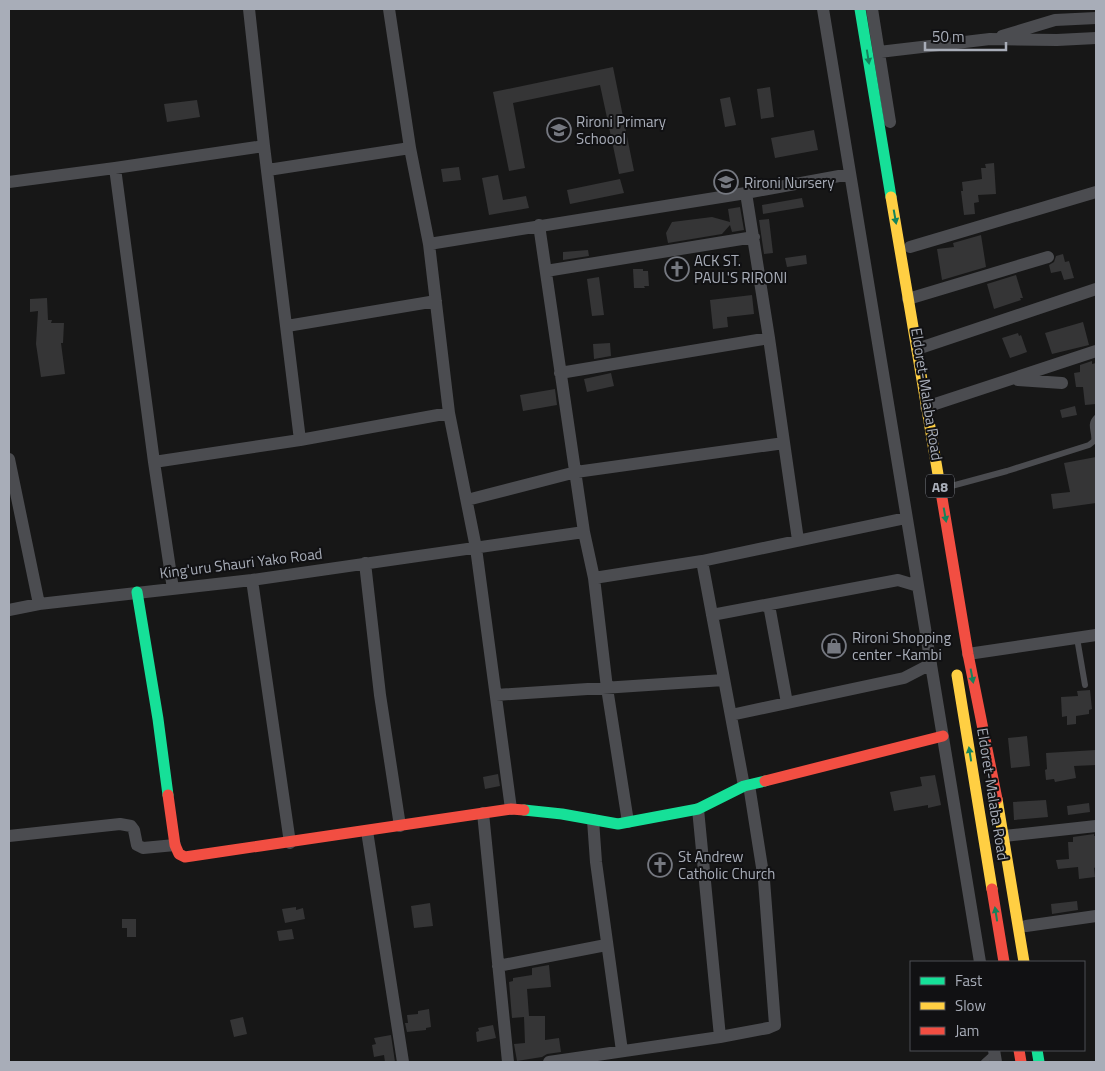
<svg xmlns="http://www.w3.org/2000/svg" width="1105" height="1071" font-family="'Titillium Web',sans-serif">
  <rect width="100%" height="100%" fill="#171717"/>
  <path fill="#353536" d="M613,67L634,171L619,174L600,85L513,103L525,168L509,171L493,92Z
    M770,87L774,117L761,119L757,89Z
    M730,97L736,125L725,127L720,99Z
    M197,100L200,117L167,122L164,104Z
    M814,130L818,150L775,158L771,138Z
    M994,163L996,194L978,195L979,202L974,203L975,214L964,215L961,191H963L962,182L982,179L981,168H986L985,164Z
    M459,167L461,180L443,182L441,169Z
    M498,175L503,200L526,196L529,208L489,215L482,178Z
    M620,179L624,193L570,204L567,190Z
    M802,198L804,207L763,214L762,205Z
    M740,207L744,230L732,232L730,225L722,234L668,243L666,233L672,222L712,217L730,222L728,209Z
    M769,219L773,253L764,254L759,220Z
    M981,235L986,267L942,280L937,249L954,247L953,243Z
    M588,250L589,256L563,260V252Z
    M1063,254L1065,262L1069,261L1074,278L1064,280L1061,271L1051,273L1049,265L1054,262L1056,256Z
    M806,255L807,264L787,267L785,258Z
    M633,269H643V271H648L649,286H644L645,288H634Z
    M1016,275L1023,298H1020L1021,300L994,309L987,284Z
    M599,277L604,315L592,316L587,279Z
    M752,295L754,314L727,317L728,327L713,329L710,300Z
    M47,298L48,320H52L51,323H64L63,343H61L65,374L41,377L36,344L38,311L30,312V299Z
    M1083,322L1089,345L1052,354L1045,333Z
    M1018,333L1019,336L1021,335L1027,352L1010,358L1002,338Z
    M610,343L611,356L594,359L593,344Z
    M1092,361V364L1096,363V404L1085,405L1083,387H1076L1074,373L1080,372V365Z
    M611,373L614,386L587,392L584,379Z
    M555,389L557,405L523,411L520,395Z
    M1075,406L1077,415L1062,418L1060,410Z
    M1096,457V503L1053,509L1051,494L1070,492L1064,463Z
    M1090,690L1092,709L1089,710V714L1076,716V724L1067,725V716L1062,717L1061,697L1078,696L1077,691Z
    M1027,736L1030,766L1011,768L1008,738Z
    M1096,750V765L1074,766L1076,778L1055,782L1054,779L1046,780L1045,770L1047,769L1046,753Z
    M498,774L500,786L485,789L483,777Z
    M935,775L941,805L928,808V805L894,811L890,792L922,786L920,777Z
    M1046,800L1048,817L1014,820L1013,802Z
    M1089,803L1090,812L1068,815L1067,806Z
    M1094,834V836H1096V867L1094,868L1095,877L1079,879L1078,867L1058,869L1056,860L1069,859L1068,842H1073V837Z
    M1077,901L1078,910L1052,914L1051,904Z
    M430,903L433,926L414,928L411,906Z
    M296,907V910L303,908L305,919L285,923L282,909Z
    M122,919H136V937H127V928H122Z
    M292,929L294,939L279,941L277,931Z
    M549,965L551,987L527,989L529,1016H545V1040L559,1038L561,1052L547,1054L542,1057L517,1061L514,1044L525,1043L524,1017L512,1018L509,982L513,981V978L532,975V968Z
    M429,1009L431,1027L426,1028V1030L407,1032L405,1023H408L407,1015L418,1014V1011Z
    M243,1017L247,1034L234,1037L230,1020Z
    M493,1025L496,1038L477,1042L476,1032L479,1031L478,1028Z
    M391,1035L395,1062H385L384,1055L374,1057L372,1045L376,1044L374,1038Z"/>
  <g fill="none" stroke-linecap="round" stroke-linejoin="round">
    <path stroke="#4b4c50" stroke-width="6" d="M944,488L1007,471L1089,445L1094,441C1096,433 1089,425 1096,418
      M1077,638L1085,685
      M984,1062L994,1053"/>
    <path stroke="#4b4c50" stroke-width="12" d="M249,9L264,146L300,440
      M389,9L410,148L429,244L449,413L476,548L511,809
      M823,9L980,962
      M872,9L890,122
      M1002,36L1055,20L1096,18
      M879,52L990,39L1057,40L1096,38
      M115,168L154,462L173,589
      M268,170L410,148
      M9,182L115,168L264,146
      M746,193L769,338L798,540
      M539,225L584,532L594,578L607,688L628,822
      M429,244L746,193L850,174
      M910,247L1096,192
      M546,271L754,237
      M908,299L1048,257
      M287,326L436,301
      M917,349L1096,289
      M560,373L769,338
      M1018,380L1062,383
      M926,407L1096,351
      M9,459L39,604
      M154,462L300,440L449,413
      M467,500L576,472L784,443
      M702,561L744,786
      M365,563L380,695L400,826
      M594,578L702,561L906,518
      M252,580L290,843
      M769,605L787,703
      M9,610L39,604L252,580L584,532
      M712,615L898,580L918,586
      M968,654L1096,635
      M496,695L724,680
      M731,715L904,678L931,664
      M483,813L508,1062
      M593,820L596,862L622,1051
      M367,831L403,1062
      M9,836L120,824L131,826L134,830L137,845L143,848L175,845
      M1004,836L1096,826
      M1026,926L1096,916
      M498,966L606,945
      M720,1037L768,1028L775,1025L764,880L749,785
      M994,1050L996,1062
      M549,1062L720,1037L698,809"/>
    <path stroke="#16e098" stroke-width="11" d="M860,9L891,197
      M137,592L158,719L168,795
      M524,810L562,814L618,824L698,809L744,786L765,781
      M1037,1050L1039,1062"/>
    <path stroke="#ffcf43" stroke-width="11" d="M891,197L941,492
      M957,675L992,889
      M997,799L1024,962"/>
    <path stroke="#f24e42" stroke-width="11" d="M941,492L968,654L997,799
      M765,781L943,736
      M168,795L175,845L179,854L185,857L511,809L524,810
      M992,889L1004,962
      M1019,1050L1021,1062"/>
  </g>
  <defs><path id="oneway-solid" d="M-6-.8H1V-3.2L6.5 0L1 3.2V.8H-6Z" transform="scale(1.25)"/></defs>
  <g fill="#14835c">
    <use href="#oneway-solid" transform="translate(868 57) rotate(81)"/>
    <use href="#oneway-solid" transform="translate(895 217) rotate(80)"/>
    <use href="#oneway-solid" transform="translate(945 515) rotate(80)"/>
    <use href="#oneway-solid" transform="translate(972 676) rotate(79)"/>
    <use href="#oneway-solid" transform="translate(970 754) rotate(-99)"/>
    <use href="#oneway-solid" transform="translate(996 914) rotate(-99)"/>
  </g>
  <defs>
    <g id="school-ring" transform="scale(1.25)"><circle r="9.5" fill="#111113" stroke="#757880" stroke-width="1.5"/><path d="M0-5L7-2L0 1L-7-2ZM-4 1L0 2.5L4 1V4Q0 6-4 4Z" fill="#757880"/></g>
    <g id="church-ring" transform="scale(1.25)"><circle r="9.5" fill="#111113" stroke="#757880" stroke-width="1.5"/><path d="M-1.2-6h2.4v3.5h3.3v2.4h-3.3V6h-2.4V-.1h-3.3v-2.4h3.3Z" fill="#757880"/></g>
    <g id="shop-ring" transform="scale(1.25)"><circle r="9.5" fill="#111113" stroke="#757880" stroke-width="1.5"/><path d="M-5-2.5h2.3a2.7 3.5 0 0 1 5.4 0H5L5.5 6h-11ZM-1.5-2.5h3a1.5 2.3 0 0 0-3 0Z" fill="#757880"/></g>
  </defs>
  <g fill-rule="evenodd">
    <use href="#school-ring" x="559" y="130"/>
    <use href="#school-ring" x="726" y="182"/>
    <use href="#church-ring" x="677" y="269"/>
    <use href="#shop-ring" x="834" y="646"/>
    <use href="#church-ring" x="660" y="865"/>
  </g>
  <g text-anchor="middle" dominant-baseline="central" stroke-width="4" stroke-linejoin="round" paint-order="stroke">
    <rect fill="#111113" stroke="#7b7e86" stroke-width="1" x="926" y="474.5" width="28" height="23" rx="4"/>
    <g font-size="14" font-weight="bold" fill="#a8adb8">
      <text x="940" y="486">A8</text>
    </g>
    <g font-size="15" fill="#a8adb8" stroke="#111113" text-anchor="start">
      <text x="576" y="121">Rironi Primary<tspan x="576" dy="17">Schoool</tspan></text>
      <text x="744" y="182">Rironi Nursery</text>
      <text x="694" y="260">ACK ST.<tspan x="694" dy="17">PAUL'S RIRONI</tspan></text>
      <text x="852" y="637">Rironi Shopping<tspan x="852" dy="17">center -Kambi</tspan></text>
      <text x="678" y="856">St Andrew<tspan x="678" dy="17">Catholic Church</tspan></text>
    </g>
    <g font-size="15" fill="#a8adb8" stroke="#111113">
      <text transform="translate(927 394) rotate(81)">Eldoret-Malaba Road</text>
      <text transform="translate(241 563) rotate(-7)">King'uru Shauri Yako Road</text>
      <text transform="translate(993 794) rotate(81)">Eldoret-Malaba Road</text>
    </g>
  </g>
  <rect width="1105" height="1071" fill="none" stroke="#a8adb8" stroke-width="20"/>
  <rect x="910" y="961" width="175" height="90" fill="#111113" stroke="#4d4f55"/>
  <rect x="920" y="977" width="25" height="8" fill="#16e098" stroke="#4d4f55"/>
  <text x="955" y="986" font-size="15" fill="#a8adb8">Fast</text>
  <rect x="920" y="1002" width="25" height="8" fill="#ffcf43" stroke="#4d4f55"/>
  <text x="955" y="1011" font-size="15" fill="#a8adb8">Slow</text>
  <rect x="920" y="1027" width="25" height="8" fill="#f24e42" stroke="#4d4f55"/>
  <text x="955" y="1036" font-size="15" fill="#a8adb8">Jam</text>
  <path d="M925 42v8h81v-8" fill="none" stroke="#a8adb8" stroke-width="2.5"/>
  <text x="932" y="42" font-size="15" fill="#a8adb8" stroke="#111113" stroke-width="4" paint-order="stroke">50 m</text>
</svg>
